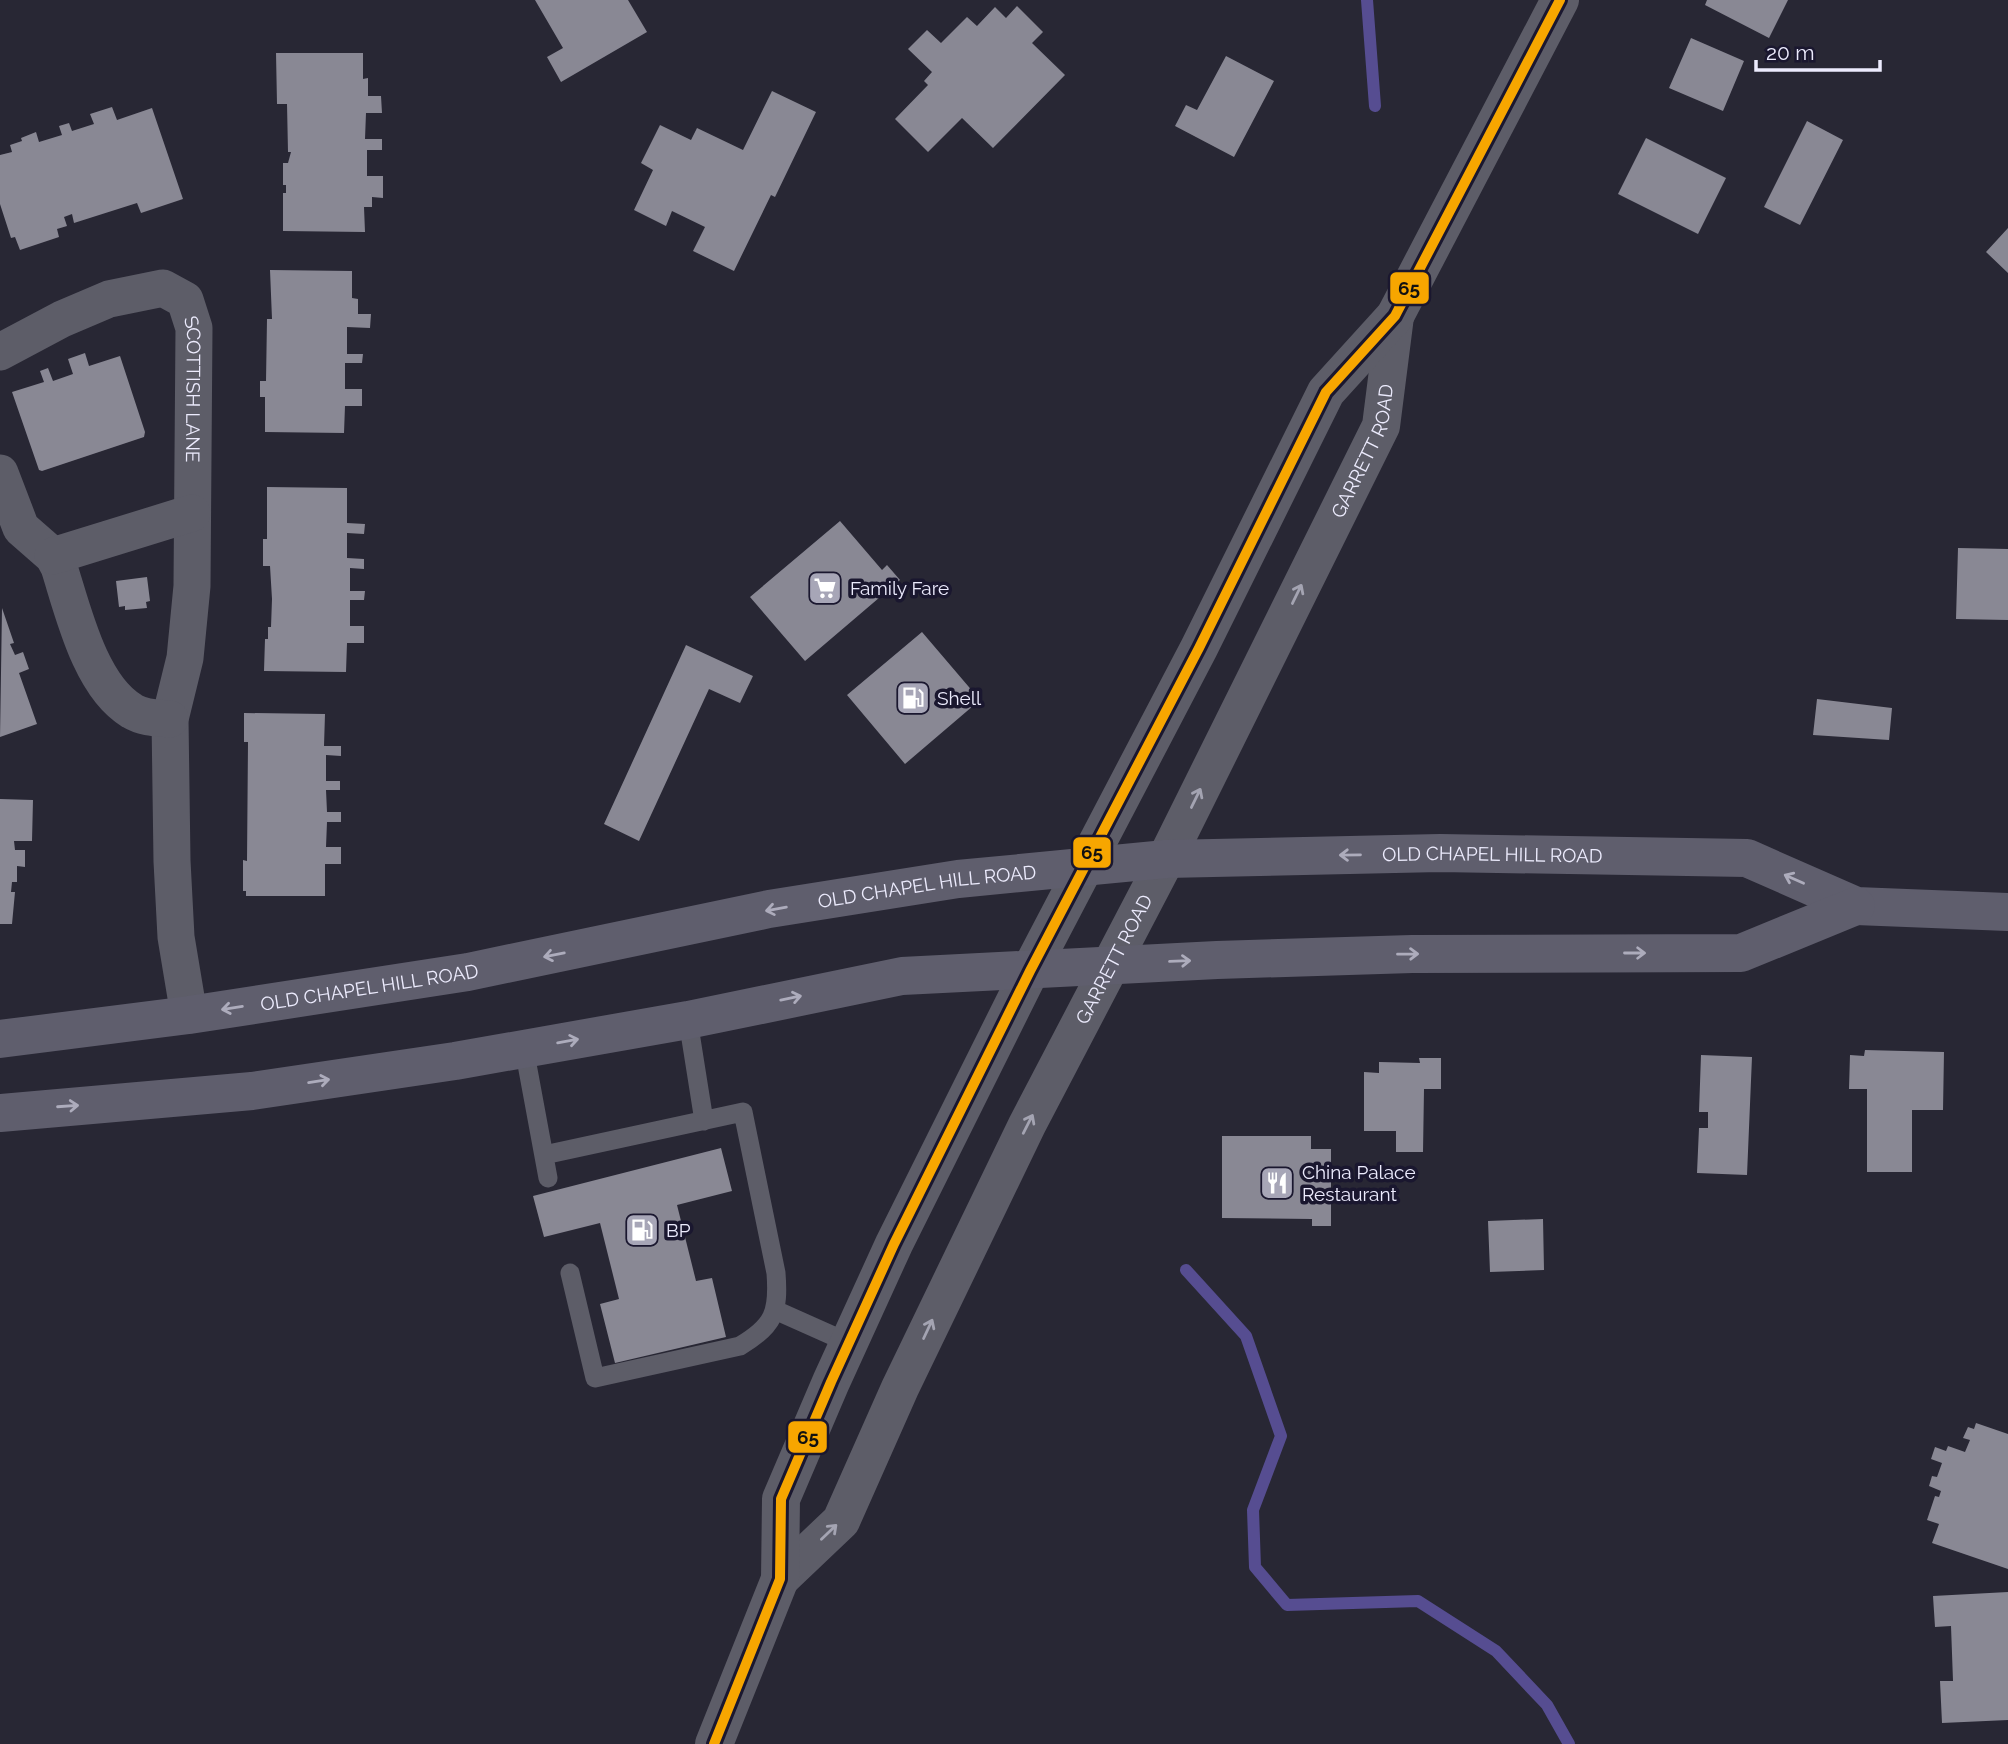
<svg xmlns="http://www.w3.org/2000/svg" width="2008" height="1744" font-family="Raleway,sans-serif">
  <rect width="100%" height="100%" fill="#282734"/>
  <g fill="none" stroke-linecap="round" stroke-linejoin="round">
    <path stroke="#564d91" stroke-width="12" d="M1367,0L1375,106
      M1186,1270L1246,1336L1281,1436L1253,1510L1255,1567L1287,1605L1418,1601L1496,1651L1547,1705L1569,1744"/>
  </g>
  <path fill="#898894" d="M535,0H628L647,32L561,82L547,57L563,48Z
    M1707,0H1788L1769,38L1705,5Z
    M1017,6L1043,32L1032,43L1065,75L993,148L962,118L928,152L895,119L928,85L924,81L932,72L908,49L927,30L941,43L967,17L977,26L995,7L1006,18Z
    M1691,38L1744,61L1723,111L1669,88Z
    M276,53H363V79L368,78V96H381L382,113H366L365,139H382V150H367V176H383V198L372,197V207H364L365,232L283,231V193H286V185H283V163H288L291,152H288L287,104H277Z
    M1226,56L1274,81L1234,157L1175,126L1186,105L1197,110Z
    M772,91L816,112L775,197L771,195L734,271L693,251L705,227L672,211L666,226L634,210L653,170L641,163L660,125L691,140L697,128L743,150Z
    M112,107L117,120L152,108L183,199L141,213L137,203L74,223L72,214L64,217L67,226L57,229L59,237L20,250L15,237L11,238L0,204V155L12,152L10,145L22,141L21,138L36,132L39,142L62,135L59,126L69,123L72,131L94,124L90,114Z
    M1807,121L1843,140L1800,225L1764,207Z
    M1646,138L1726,178L1698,234L1618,194Z
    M2008,228V273L1986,252Z
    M270,270L352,271V298L358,299V314H371L370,328L347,327V354H363L362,363H345V389H362V406H345L344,433L265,432V397H260V381H266L267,319H272Z
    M85,353L89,366L120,356L145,432L144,437L42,471L39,470L12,392L44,382L40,371L48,368L53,381L73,374L68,359Z
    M267,487L347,488V523L365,524L364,534L347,533V558L364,559V569L350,568V591H365L364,600H350V626H364V643H347L346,672L264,671L265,639H268V627H271L272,599L270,566H263V539H267Z
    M840,521L882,570L887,565L900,580L805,661L750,597Z
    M1958,548L2008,549V620L1956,619Z
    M147,577L150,601L146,602L147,608L125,610V606L119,607L116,581Z
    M2,608L14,643L10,644L15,655L23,652L29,669L19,673L37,724L0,737Z
    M922,632L980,700L905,764L847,695Z
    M686,645L753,676L740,703L709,689L639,841L604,824Z
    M1817,699L1892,708L1889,740L1813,735Z
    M244,713L325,714L324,746H341V756L326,755V781H340V790H326L327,812H341V822H327L326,847H341V864H325V896H246V891H243V860L247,861L248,742H244Z
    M0,799L33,800L32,841H14L15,850H25V867L17,866V882H12L11,892H15L12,924H0Z
    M1865,1050L1944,1052L1943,1110H1912V1172H1867V1089H1849L1850,1055L1864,1056Z
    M1701,1055L1752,1057L1747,1175L1697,1173L1699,1128H1708V1112H1699Z
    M1419,1058H1441V1089H1424L1423,1152H1396V1131H1364V1072L1379,1073V1062L1420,1063Z
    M1222,1136H1311V1149H1331V1226H1312V1219L1222,1218Z
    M721,1148L732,1191L677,1205L696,1281L712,1278L726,1337L615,1363L600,1304L619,1299L600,1223L544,1237L533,1196Z
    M1543,1219L1544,1270L1490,1272L1488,1221Z
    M1976,1423L2008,1434V1569L1932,1543L1939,1524L1927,1520L1935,1496L1939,1497L1941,1491L1929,1486L1932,1476L1937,1477L1942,1463L1931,1459L1935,1447L1946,1451L1948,1446L1965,1452L1970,1440L1963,1438L1968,1427L1974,1429Z
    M2008,1592V1720L1942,1723L1940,1681H1953L1951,1626L1935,1627L1933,1596Z"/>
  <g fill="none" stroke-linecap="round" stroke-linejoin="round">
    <path stroke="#5d5d68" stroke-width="19" d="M688,1020L704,1121
      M524,1048L548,1178
      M544,1155L743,1112L776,1273C779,1312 774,1326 740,1346L595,1378L570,1273
      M775,1310L849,1343"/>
    <g stroke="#5d5d68" stroke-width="37">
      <path id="s1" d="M0,352L62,319L109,299L163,288L185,300L194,328L192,586L185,658L170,719L172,861L176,937L189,1015"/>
      <path d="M0,473L21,528L53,556L59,567C73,611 90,686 132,711C143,718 158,718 170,719"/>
      <path d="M53,556L192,513"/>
    </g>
    <g stroke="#5d5d68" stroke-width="38">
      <path id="s2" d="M780,1579L841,1521L900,1388L1027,1125L1166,859L1381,426L1395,316"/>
      <path d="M714,1744L780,1579L781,1499L831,1382L894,1244L1030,971L1199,648L1326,392L1395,316L1560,0"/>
    </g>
    <g stroke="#5f5e6d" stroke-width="38">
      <path id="s3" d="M0,1039L189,1015L468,972L769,909L958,879L1166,859L1440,853L1747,858L1856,906L2008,912"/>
      <path d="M0,1113L252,1091L455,1061L688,1020L902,976L1217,960L1412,954L1741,953L1856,906"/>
    </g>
    <g stroke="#1a172f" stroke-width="16">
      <path id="bus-1" d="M714,1744L780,1579L781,1499L831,1382L894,1244L1030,971L1199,648L1326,392L1395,316L1560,0"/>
    </g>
    <use href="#bus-1" stroke="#f7a600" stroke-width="10"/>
  </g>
  <defs><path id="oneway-shaft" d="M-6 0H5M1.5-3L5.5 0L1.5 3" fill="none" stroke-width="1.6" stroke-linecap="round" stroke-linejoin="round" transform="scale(1.75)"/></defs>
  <g stroke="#a4a4b2">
    <use href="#oneway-shaft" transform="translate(1297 594) rotate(-64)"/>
    <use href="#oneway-shaft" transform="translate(1196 798) rotate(-64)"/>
    <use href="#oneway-shaft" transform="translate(1028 1124) rotate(-63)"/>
    <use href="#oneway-shaft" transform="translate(928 1329) rotate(-65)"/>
    <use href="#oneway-shaft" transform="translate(829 1532) rotate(-44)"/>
  </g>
  <g stroke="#adacbc">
    <use href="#oneway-shaft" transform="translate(1350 855) rotate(179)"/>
    <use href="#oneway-shaft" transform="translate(1794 879) rotate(-156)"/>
    <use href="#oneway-shaft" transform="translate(776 909) rotate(170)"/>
    <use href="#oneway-shaft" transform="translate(1635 953)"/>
    <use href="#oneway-shaft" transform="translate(1408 954) rotate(-1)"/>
    <use href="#oneway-shaft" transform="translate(554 955) rotate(169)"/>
    <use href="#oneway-shaft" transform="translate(1180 961) rotate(-2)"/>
    <use href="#oneway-shaft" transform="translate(791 998) rotate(-12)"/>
    <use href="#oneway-shaft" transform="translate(232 1008) rotate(171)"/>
    <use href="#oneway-shaft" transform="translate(568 1041) rotate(-10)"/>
    <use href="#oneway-shaft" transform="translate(319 1081) rotate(-9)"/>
    <use href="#oneway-shaft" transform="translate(68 1106) rotate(-4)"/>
  </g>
  <defs>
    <g id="supermarket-square" transform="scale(1.75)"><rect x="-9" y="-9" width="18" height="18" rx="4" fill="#a7a6b7" stroke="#1a172f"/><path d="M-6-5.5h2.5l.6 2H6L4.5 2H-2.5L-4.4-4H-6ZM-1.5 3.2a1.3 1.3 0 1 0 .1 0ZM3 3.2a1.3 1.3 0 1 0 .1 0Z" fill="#fff"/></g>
    <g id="fuel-square" transform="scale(1.75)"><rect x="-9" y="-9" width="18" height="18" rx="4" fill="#a7a6b7" stroke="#1a172f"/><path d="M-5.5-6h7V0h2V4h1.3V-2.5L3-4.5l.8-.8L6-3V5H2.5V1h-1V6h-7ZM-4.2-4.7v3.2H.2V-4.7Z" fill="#fff"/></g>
    <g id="restaurant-square" transform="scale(1.75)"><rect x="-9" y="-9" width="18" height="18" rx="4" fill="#a7a6b7" stroke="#1a172f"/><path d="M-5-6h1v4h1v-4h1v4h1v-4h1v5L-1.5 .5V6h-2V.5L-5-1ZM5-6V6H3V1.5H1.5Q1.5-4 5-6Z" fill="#fff"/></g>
  </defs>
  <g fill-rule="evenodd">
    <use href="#supermarket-square" x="825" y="588"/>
    <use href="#fuel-square" x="913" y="698"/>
    <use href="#restaurant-square" x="1277" y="1183"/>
    <use href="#fuel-square" x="642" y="1230"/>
  </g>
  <g text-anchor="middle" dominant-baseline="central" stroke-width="7" stroke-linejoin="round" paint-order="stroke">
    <g font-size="19" fill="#ecebfd" stroke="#1a172f">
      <text stroke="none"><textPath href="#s1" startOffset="292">SCOTTISH LANE</textPath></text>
      <text stroke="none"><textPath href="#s2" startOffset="1276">GARRETT ROAD</textPath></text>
      <text stroke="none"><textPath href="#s3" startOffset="1507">OLD CHAPEL HILL ROAD</textPath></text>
      <text stroke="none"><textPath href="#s3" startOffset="940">OLD CHAPEL HILL ROAD</textPath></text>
      <text stroke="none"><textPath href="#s2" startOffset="709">GARRETT ROAD</textPath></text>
      <text stroke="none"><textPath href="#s3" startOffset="373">OLD CHAPEL HILL ROAD</textPath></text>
    </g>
    <g font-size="19" fill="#ecebfd" stroke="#1a172f" text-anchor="start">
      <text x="850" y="588">Family Fare</text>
      <text x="937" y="698">Shell</text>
      <text x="1302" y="1172">China Palace<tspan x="1302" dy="22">Restaurant</tspan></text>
      <text x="666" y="1230">BP</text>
    </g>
  </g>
  <g stroke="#1a172f" stroke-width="2.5">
    <rect x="1389" y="271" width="41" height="34" rx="7" fill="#f7a600"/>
    <rect x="1072" y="836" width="40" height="33" rx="7" fill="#f7a600"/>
    <rect x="787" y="1420" width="41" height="34" rx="7" fill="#f7a600"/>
  </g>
  <g font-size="19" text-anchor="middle" font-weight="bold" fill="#111">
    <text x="1409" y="295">65</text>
    <text x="1092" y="859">65</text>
    <text x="808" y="1444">65</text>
  </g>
  <path d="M1756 60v10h124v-10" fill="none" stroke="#ecebfd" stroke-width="3.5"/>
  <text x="1766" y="60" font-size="21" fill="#ecebfd" stroke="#1a172f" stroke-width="5" paint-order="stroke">20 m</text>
</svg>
